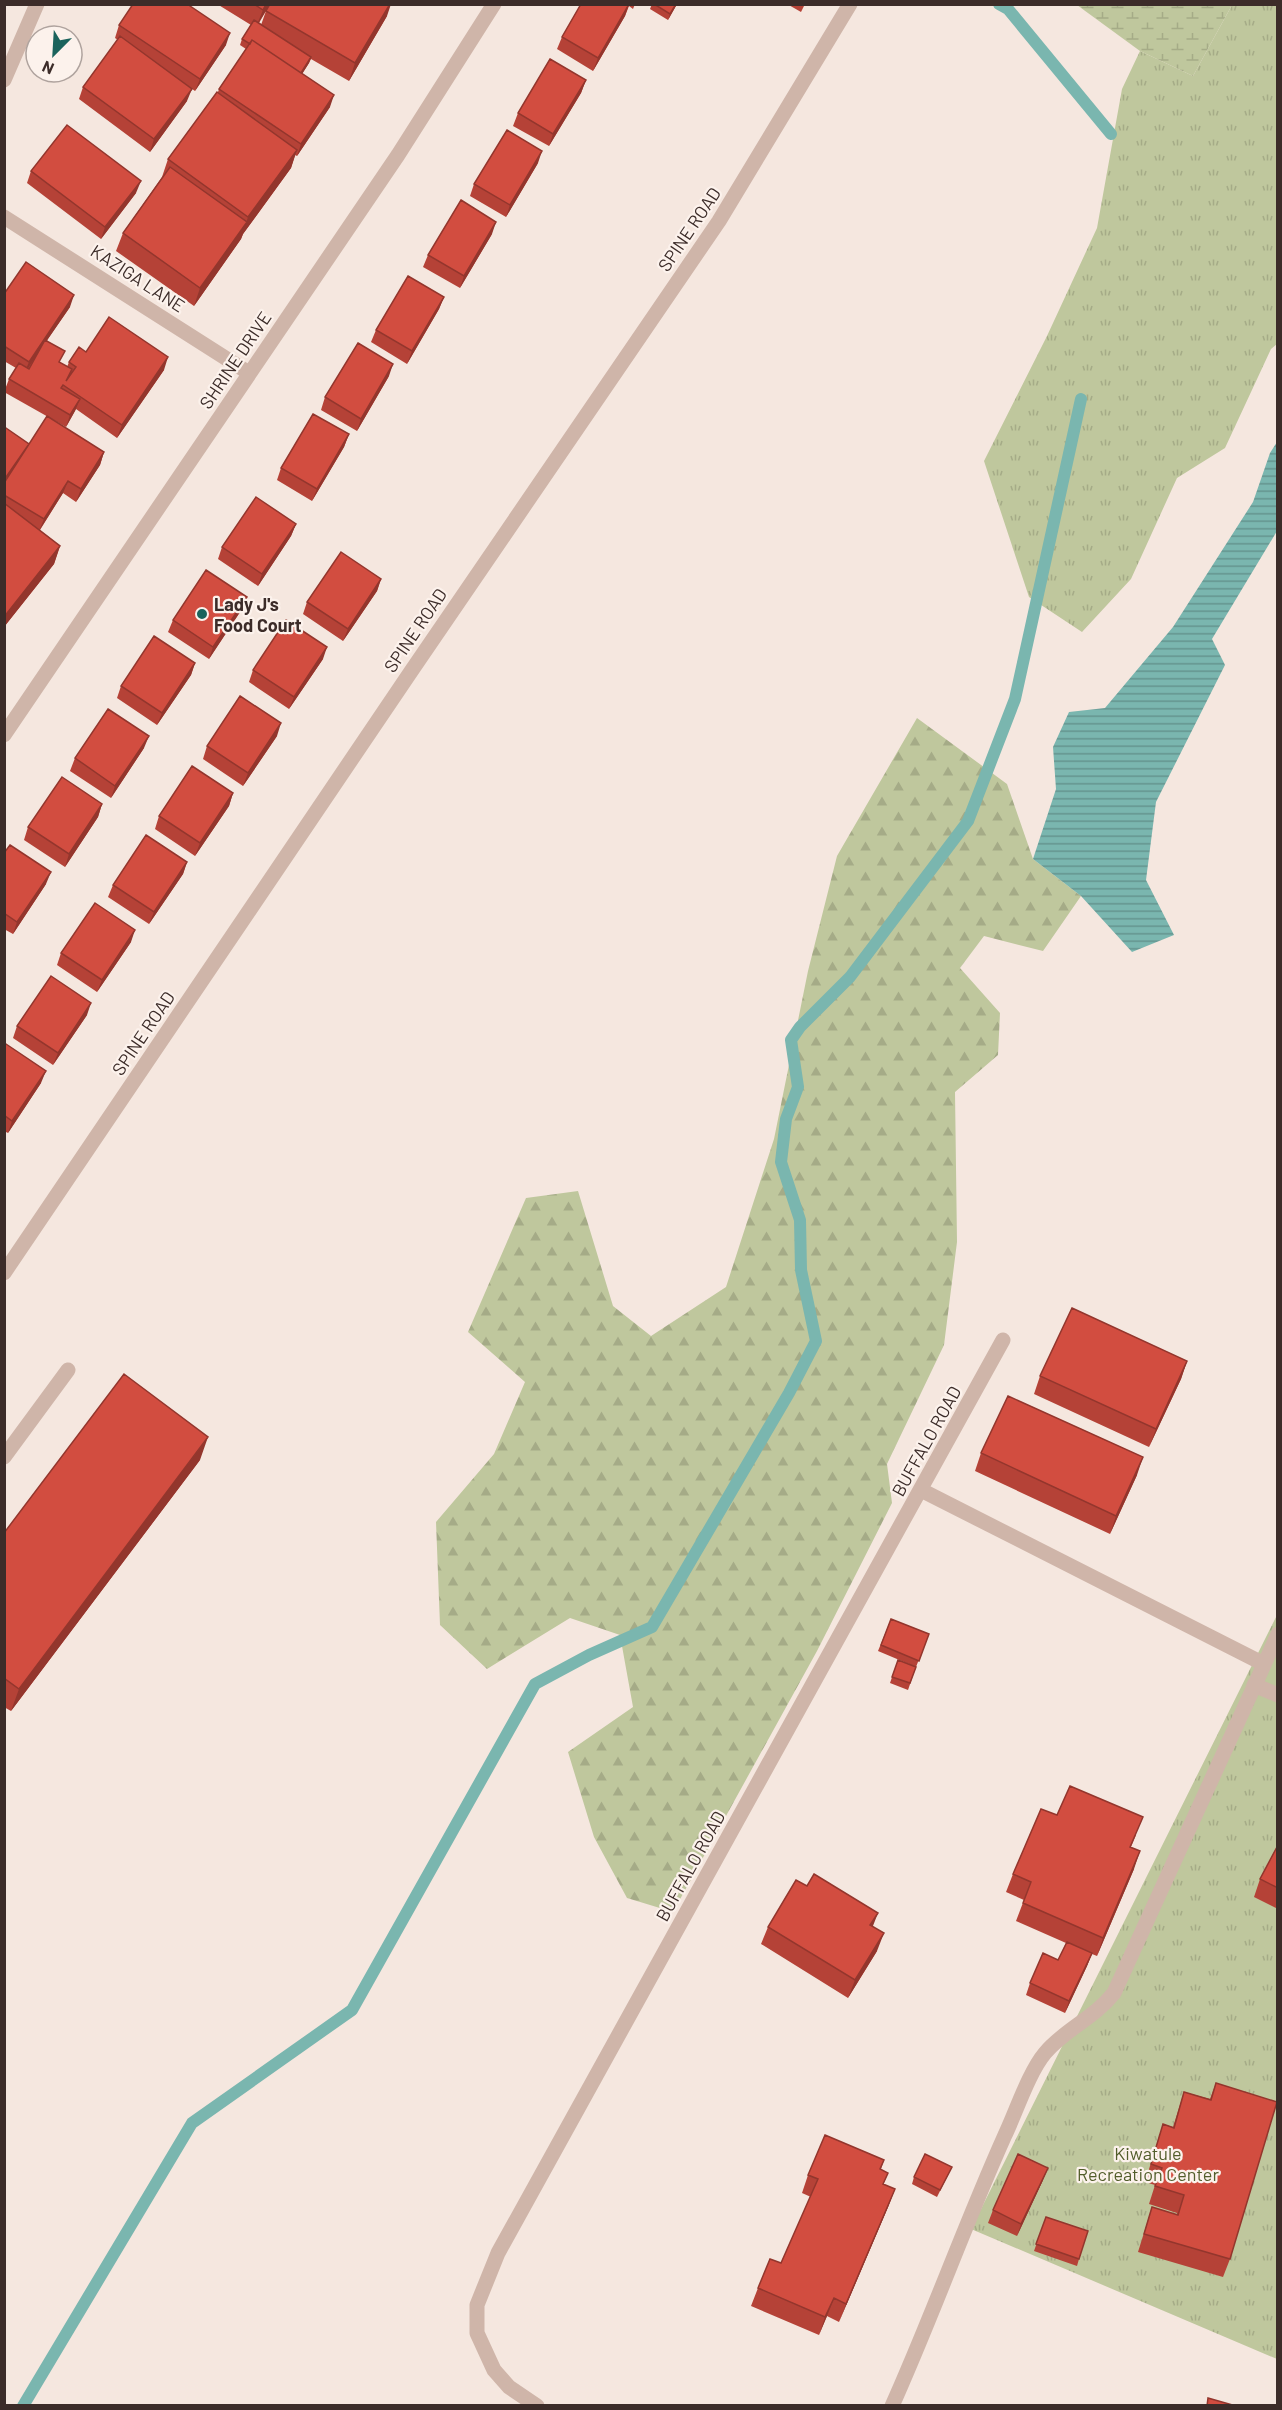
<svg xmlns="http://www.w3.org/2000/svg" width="1282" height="2410" font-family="Barlow,sans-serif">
  <defs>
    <pattern id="grass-tufts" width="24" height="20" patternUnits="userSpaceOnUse" patternTransform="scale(1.5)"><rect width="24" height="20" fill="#bfc79d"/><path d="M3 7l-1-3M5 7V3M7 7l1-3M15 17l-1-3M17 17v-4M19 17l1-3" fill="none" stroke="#a5ab87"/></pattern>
    <pattern id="forest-firs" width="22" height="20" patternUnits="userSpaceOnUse" patternTransform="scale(1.5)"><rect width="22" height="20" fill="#bfc79d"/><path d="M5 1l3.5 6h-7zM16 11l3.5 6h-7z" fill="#a5ab87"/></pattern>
    <pattern id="wetland-marsh" width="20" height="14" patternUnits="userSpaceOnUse" patternTransform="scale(1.5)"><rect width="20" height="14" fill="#bfc79d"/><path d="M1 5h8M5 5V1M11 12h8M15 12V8" fill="none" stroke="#a5ab87"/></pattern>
    <pattern id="water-rules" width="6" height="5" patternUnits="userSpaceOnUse" patternTransform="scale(1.5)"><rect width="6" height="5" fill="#7ab6af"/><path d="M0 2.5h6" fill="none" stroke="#65948e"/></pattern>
  </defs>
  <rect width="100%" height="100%" fill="#f5e7df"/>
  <path fill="url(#grass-tufts)" d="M1232,5H1277V344L1271,349L1225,448L1177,478L1131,579L1082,632L1029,597L984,461L1047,336L1097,228L1122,89L1140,51L1193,76Z
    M1277,1615V2359L971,2229Z"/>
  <path fill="url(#forest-firs)" d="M917,718L1007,784L1033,859L1081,896L1043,951L984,936L960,968L1000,1013L998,1055L955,1092L957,1242L944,1345L887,1464L892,1503L817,1651L673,1912L627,1898L594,1837L568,1752L633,1707L620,1635L570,1618L487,1669L440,1625L436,1522L494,1454L525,1382L468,1332L526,1198L578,1191L613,1306L651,1336L726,1287L774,1139L808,971L837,856Z"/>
  <path fill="url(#wetland-marsh)" d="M1077,5H1232L1193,76L1140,51Z"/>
  <path fill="url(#water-rules)" d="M1277,442V531L1212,639L1225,665L1156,802L1146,880L1174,935L1132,952L1081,896L1033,859L1056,789L1053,747L1069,712L1105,708L1173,627L1253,502L1270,453Z"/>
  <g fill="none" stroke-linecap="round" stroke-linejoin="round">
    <path stroke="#7ab6af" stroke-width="12" d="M999,4L1008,9L1111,134
      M23,2406L192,2123L352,2010L535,1684L589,1655L652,1627L789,1393L816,1341L801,1270L800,1220L781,1162L786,1119L798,1087L791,1040L800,1027L850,977L968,821L1015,699L1081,399"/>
    <path stroke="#cfb5a9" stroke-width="15" d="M4,1457L68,1370
      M1254,1685L1278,1695"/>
    <path stroke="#cfb5a9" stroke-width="15" d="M4,80L37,4
      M4,217L249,373
      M4,735L398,155L494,4
      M4,1273L412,670L719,221L850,4
      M921,1490L1264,1664
      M537,2406L509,2387L494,2370L477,2333V2305L498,2253L1003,1340
      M892,2406C932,2317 965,2224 1005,2135C1016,2112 1029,2072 1045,2053C1065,2029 1093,2019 1114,1993L1278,1634"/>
  </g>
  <path fill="#b54237" d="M217,4H270L259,23L261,25L266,11L387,16L349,81L311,59L309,63L302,74L330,107L297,156L295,155L291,168L243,234L241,239L194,306L116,251L123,233L162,177L168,159L218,92L219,89L246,49L240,45L242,39L251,25Z
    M581,4H635L633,9L629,6L625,16L593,71L557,49L562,37Z
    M652,4H677L668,20L650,9Z
    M787,4H805L801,12Z
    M119,25L226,45L195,91L185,84L187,101L150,152L79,99L83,87L118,40L115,38Z
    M586,80L581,93L549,146L513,126L518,113Z
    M538,163L506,217L470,196L474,184Z
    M31,171L136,193L101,239L27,183Z
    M492,234L460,288L423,267L428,255Z
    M4,294L70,307L47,340L60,363L67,367L69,362L86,352L164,370L117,438L76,409L66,427L4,392L9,379L16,368L4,361Z
    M444,297L439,309L407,364L371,342L376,330Z
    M389,376L357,431L321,410L325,397Z
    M4,430L29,444L104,452L100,465L76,502L63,493L40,530L60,546L54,564L4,627Z
    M349,434L344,447L312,501L277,480L281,468Z
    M296,524L291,536L258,586L218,559L222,547Z
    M381,579L377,591L343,641L303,614L307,602Z
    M247,597L242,609L209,659L168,632L173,620Z
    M323,659L289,709L249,682L253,670Z
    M195,663L191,675L157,725L117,698L121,686Z
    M277,736L243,786L203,759L207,746Z
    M144,748L111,798L70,771L75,758Z
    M233,793L229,806L195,856L155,829L159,816Z
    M102,804L98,817L65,867L24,840L28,827Z
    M4,853L46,884L13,934L4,929Z
    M187,862L183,874L149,924L108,897L113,885Z
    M131,942L97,992L57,965L61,953Z
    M87,1015L53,1065L13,1038L17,1026Z
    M4,1046L41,1083L8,1133L4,1131Z
    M1187,1361L1181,1379L1149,1447L1034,1394L1040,1376Z
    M981,1453L1137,1475L1110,1534L975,1471Z
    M200,1460L11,1711L4,1707V1533Z
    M891,1619L929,1634L916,1667L878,1651Z
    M898,1660L916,1667L908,1690L890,1683Z
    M1057,1815L1136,1835L1131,1847L1134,1869L1097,1956L1092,1954L1087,1966L1065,2013L1026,1995L1030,1983L1058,1960L1066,1943L1016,1921L1024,1900L1006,1892L1013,1874Z
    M1278,1845V1909L1254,1897L1260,1879Z
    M873,1926L877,1951L848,1998L761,1944L768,1927Z
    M1216,2083L1230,2259L1223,2277L1138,2252L1152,2207L1177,2215V2213L1149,2204L1155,2185L1145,2182L1163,2124L1173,2127L1184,2092L1210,2099Z
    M884,2160L881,2169L888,2173L883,2185L895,2189L888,2207L839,2322L827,2316L819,2335L751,2306L758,2288L781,2263L811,2197L802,2193L808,2175Z
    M949,2173L937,2197L912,2184L914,2177Z
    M1043,2180L1017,2236L988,2223L993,2210Z
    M1046,2217L1079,2259L1077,2266L1034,2251Z"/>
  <path fill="#93362d" d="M266,4H270L256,27L263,10Z
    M390,4H391L387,16L349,81L355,63Z
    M629,4L625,16L593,71L598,58Z
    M676,4H677L668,20L670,14Z
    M230,33L226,45L195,91L200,79Z
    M311,57L309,63L297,82L299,76Z
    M586,80L581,93L549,146L553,134Z
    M192,89L187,101L150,152L154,139Z
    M334,95L330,107L297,156L301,144Z
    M297,150L291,168L243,234L241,239L194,306L200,288L246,223L248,217Z
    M542,151L538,163L506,217L510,205Z
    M141,181L136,193L101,239L105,227Z
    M496,222L492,234L460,288L464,276Z
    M74,295L70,307L24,374L29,362Z
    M444,297L439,309L407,364L412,351Z
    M168,357L164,370L117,438L122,425Z
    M393,364L389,376L357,431L361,419Z
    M80,399L75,411L66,427L70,415Z
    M349,434L344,447L312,501L317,489Z
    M104,452L100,465L76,502L81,489Z
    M68,481L63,493L39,531L44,519Z
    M296,524L291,536L258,586L262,574Z
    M60,546L54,564L4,627V617Z
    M381,579L377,591L343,641L348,629Z
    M247,597L242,609L209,659L213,647Z
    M327,647L323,659L289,709L294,697Z
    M195,663L191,675L157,725L162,713Z
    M281,723L277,736L243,786L248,773Z
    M149,736L144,748L111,798L115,786Z
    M233,793L229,806L195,856L200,843Z
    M102,804L98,817L65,867L69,854Z
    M187,862L183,874L149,924L154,912Z
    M51,872L46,884L13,934L17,922Z
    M135,930L131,942L97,992L102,980Z
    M91,1003L87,1015L53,1065L58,1053Z
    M46,1071L41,1083L8,1133L12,1121Z
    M1187,1361L1181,1379L1149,1447L1156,1429Z
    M208,1437L200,1460L11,1711L19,1689Z
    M1143,1457L1137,1475L1110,1534L1116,1516Z
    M1140,1851L1134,1869L1097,1956L1103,1938Z
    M878,1913L871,1931L870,1925Z
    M884,1933L877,1951L848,1998L855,1980Z
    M1092,1953L1087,1966L1065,2013L1069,2001Z
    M1048,2168L1043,2180L1017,2236L1021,2224Z
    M895,2189L888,2207L839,2322L846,2304Z
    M834,2298L827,2316L819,2335L825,2317Z"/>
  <path fill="#d24d40" stroke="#93362d" stroke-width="1.5" d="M133,4H187L230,33L200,79L119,25Z
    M254,4H266L263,10Z
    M270,4H390L355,63L266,11Z
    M581,4H629L598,58L562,37Z
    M654,4H676L670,14Z
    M254,20L311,57L301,73L252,40L250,44L242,39Z
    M120,36L192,89L154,139L83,87Z
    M252,40L334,95L301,144L219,89Z
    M550,59L586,80L553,134L518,113Z
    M217,92L297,150L248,217L168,159Z
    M67,125L141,181L105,227L31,171Z
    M507,130L542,151L510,205L474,184Z
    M170,167L247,222L200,288L123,233Z
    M461,200L496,222L464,276L428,255Z
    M26,262L74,295L29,362L4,346V294Z
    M408,276L444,297L412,351L376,330Z
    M109,317L168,357L122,425L63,385L61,388L80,399L70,415L9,379L19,363L29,369L45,340L65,351L59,362L72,369L66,381L76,367L69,362L79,347L86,352Z
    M358,343L393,364L361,419L325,397Z
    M313,414L349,434L317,489L281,468Z
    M47,416L104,452L81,489L68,481L44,519L4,495V483Z
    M6,428L29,444L4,480V430Z
    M256,497L296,524L262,574L222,547Z
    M4,503L60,546L4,617Z
    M341,552L381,579L348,629L307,602Z
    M206,570L247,597L213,647L173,620Z
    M286,620L327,647L294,697L253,670Z
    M154,636L195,663L162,713L121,686Z
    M240,696L281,723L248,773L207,746Z
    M108,709L149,736L115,786L75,758Z
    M192,766L233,793L200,843L159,816Z
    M62,777L102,804L69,854L28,827Z
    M146,835L187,862L154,912L113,885Z
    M10,845L51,872L17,922L4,913V853Z
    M95,903L135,930L102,980L61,953Z
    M51,976L91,1003L58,1053L17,1026Z
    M6,1044L46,1071L12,1121L4,1115V1046Z
    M1072,1308L1187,1361L1156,1429L1040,1376Z
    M124,1374L208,1437L19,1689L4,1678V1533Z
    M1008,1396L1143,1457L1116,1516L981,1453Z
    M891,1619L929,1634L919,1661L881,1645Z
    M898,1660L916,1667L910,1683L892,1677Z
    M1070,1786L1143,1817L1130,1847L1140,1851L1103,1938L1023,1903L1031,1882L1013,1874L1041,1809L1057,1815Z
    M1278,1845V1888L1260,1879Z
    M814,1874L878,1913L870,1925L884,1933L855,1980L768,1927L796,1880L807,1886Z
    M1067,1942L1092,1953L1069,2001L1030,1983L1043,1953L1058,1960Z
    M1216,2083L1277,2102L1230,2259L1144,2234L1152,2207L1178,2215L1184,2195L1155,2186L1162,2168L1151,2164L1163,2124L1174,2128L1184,2092L1211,2100Z
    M825,2135L884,2160L880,2169L888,2173L883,2184L895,2189L846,2304L834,2298L825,2317L758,2288L770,2259L781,2263L818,2179L808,2175Z
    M925,2154L952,2167L940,2190L914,2177Z
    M1018,2154L1048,2168L1021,2224L993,2210Z
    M1046,2217L1088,2231L1079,2259L1036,2244Z
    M1208,2398L1236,2406H1207Z"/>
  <circle fill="#1a635c" stroke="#fcf2ec" stroke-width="2" cx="202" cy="614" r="6"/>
  <g text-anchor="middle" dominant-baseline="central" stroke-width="4.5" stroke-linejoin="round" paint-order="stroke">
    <g font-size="18" fill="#3c2c29" stroke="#fcf2ec">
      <text transform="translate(689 229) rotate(-56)">SPINE ROAD</text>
      <text transform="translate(138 278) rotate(33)">KAZIGA LANE</text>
      <text transform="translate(235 360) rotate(-56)">SHRINE DRIVE</text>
      <text transform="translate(415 630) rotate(-56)">SPINE ROAD</text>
      <text transform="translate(143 1033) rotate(-56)">SPINE ROAD</text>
      <text transform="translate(926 1441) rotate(-61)">BUFFALO ROAD</text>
      <text transform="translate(690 1866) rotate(-61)">BUFFALO ROAD</text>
    </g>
    <g font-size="18" font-weight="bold" fill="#3c2c29" stroke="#fcf2ec" text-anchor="start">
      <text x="214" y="604">Lady J's<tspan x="214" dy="21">Food Court</tspan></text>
    </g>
    <g font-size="18" fill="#525d2a" stroke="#fcf2ec">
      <text x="1148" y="2153">Kiwatule<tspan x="1148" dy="21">Recreation Center</tspan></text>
    </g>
  </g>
  <rect width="1282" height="2410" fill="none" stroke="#3c2c29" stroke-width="12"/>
  <g transform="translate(54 54) rotate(204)"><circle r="28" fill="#fcf2ec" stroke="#afa39e" stroke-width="1.5"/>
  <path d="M0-4.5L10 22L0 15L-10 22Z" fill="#1a635c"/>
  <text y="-9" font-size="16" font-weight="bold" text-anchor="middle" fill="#3c2c29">N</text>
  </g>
</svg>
